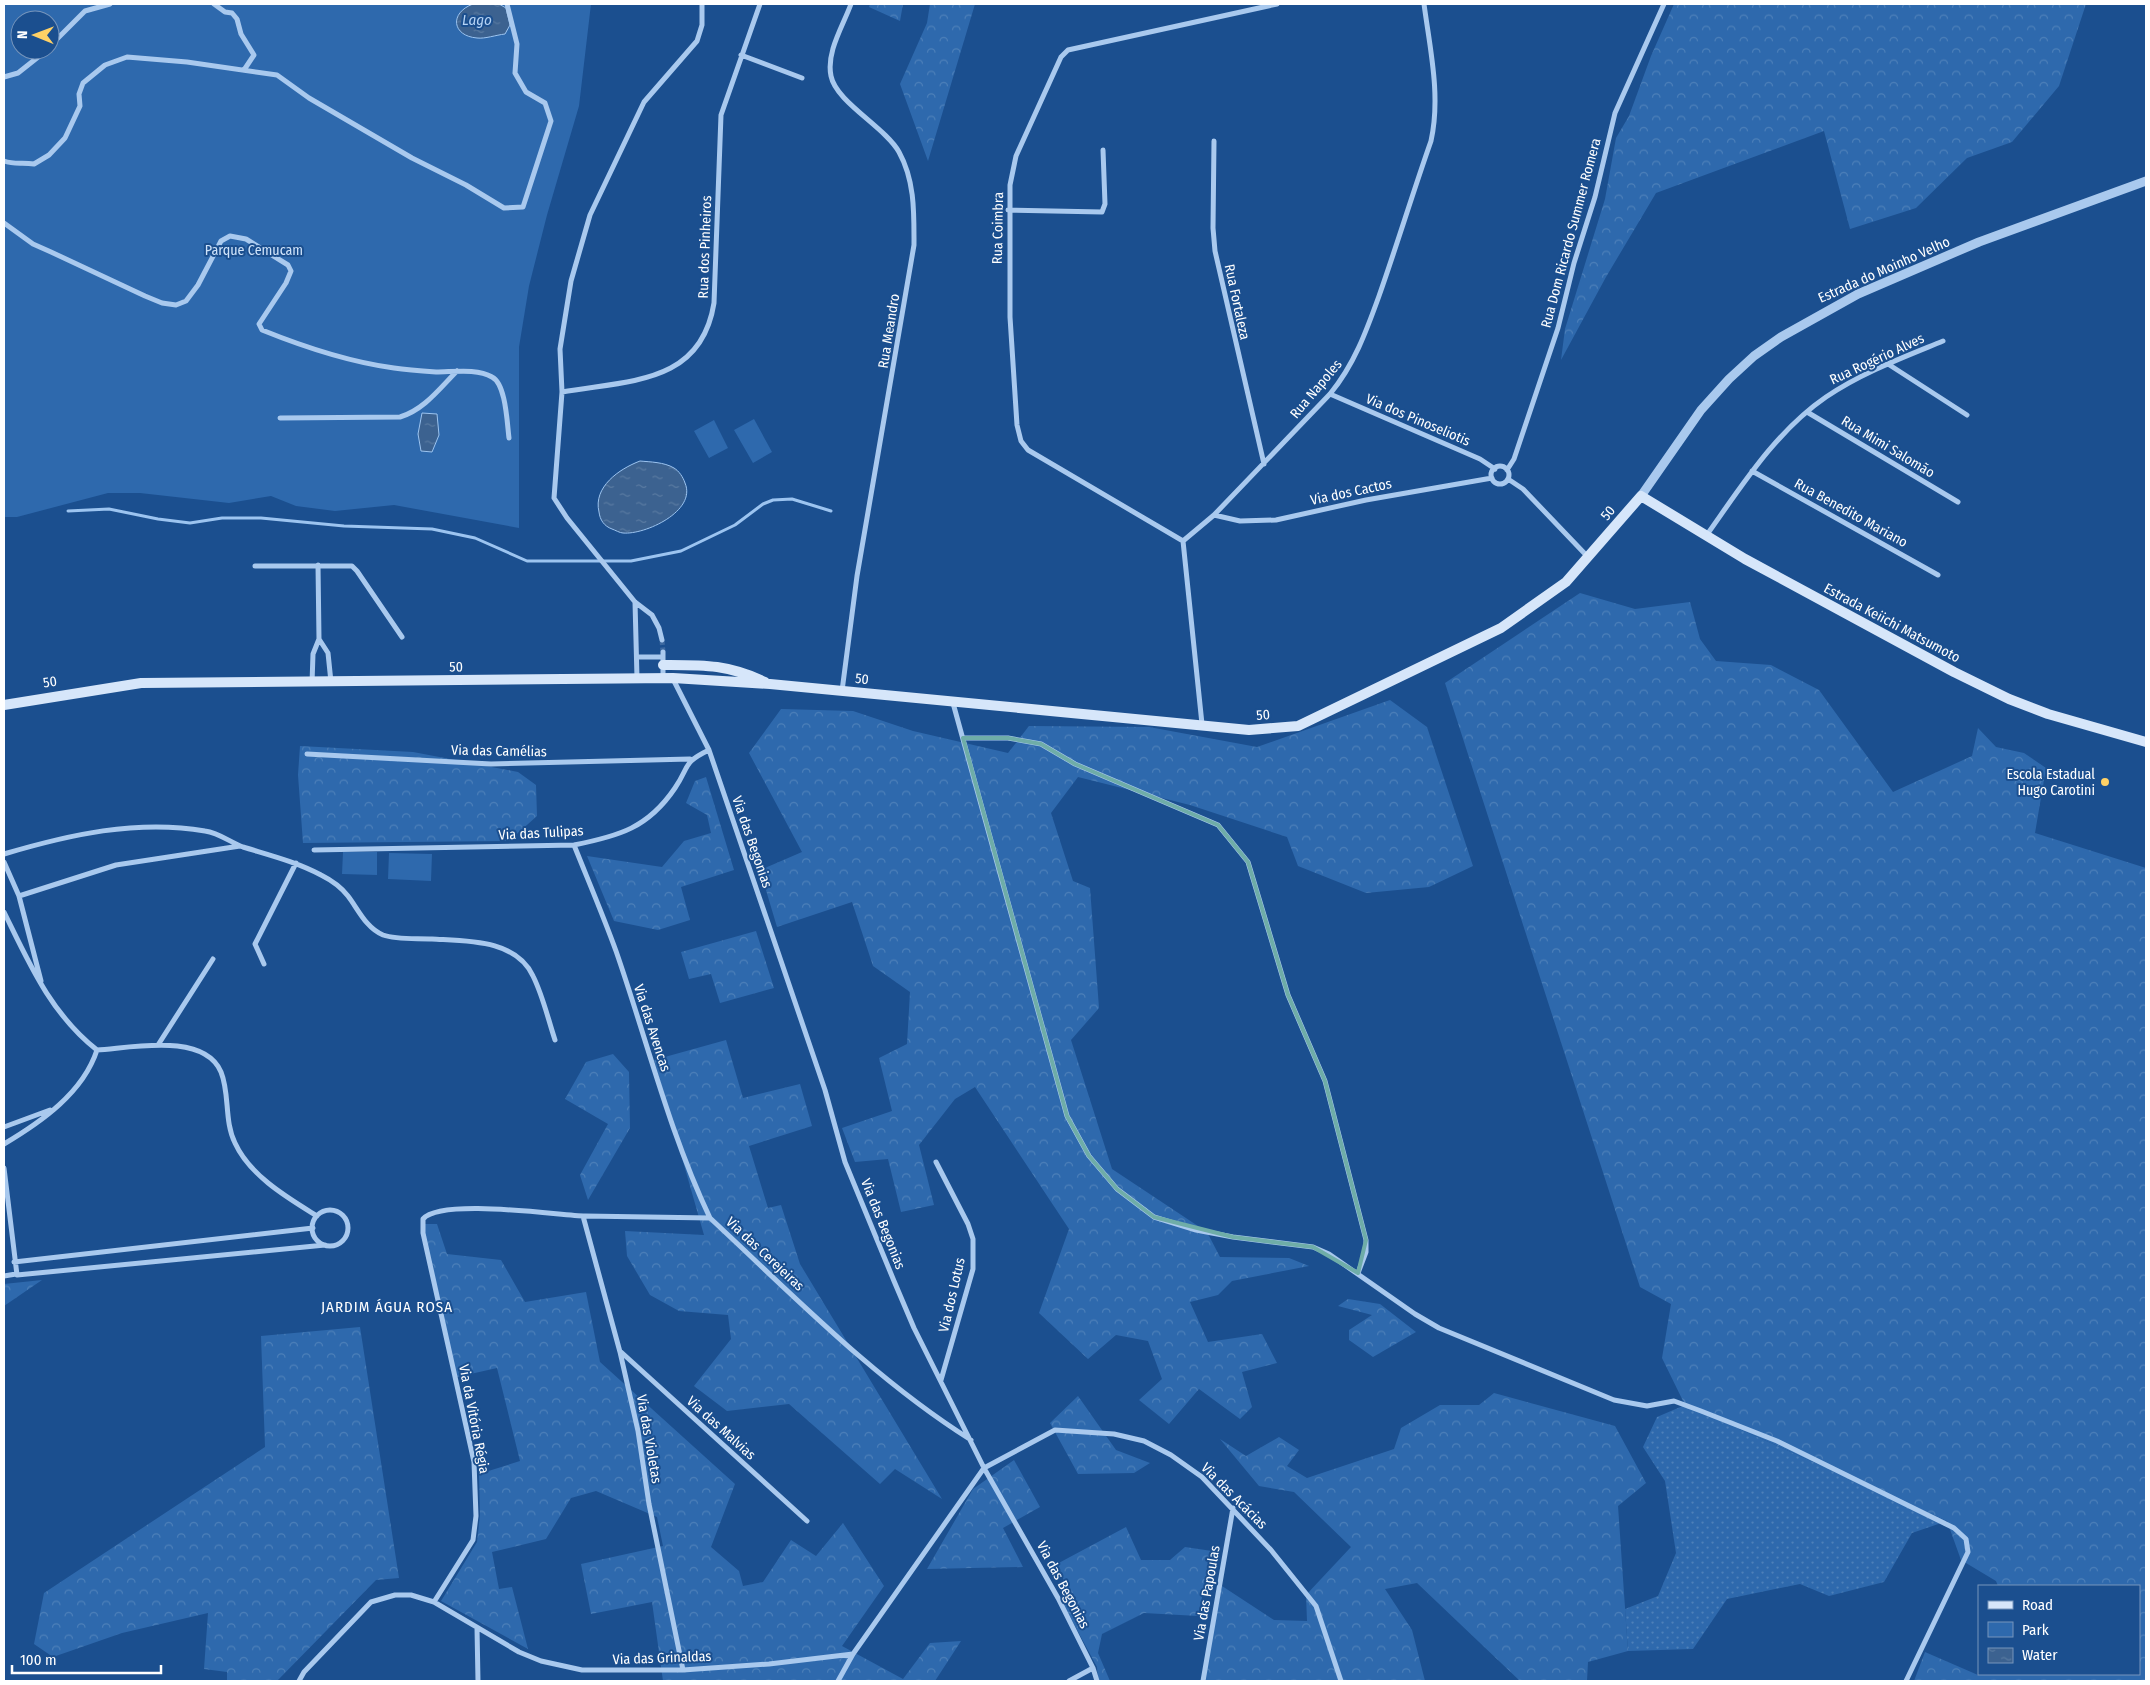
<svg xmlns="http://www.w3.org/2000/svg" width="2150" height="1685" font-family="'Fira Sans Condensed',sans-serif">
  <defs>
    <pattern id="grass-dots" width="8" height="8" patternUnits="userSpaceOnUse" patternTransform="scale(1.25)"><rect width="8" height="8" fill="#2e69ad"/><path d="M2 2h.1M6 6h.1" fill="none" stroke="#4d80b9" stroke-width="1.8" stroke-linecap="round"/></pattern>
    <pattern id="forest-crowns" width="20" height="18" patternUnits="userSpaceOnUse" patternTransform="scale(1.25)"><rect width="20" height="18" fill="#2e69ad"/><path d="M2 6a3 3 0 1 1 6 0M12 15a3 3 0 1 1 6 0" fill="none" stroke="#4d80b9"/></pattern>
    <pattern id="water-ripples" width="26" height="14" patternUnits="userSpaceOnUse" patternTransform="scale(1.25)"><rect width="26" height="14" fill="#3c6290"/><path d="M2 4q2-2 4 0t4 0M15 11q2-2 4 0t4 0" fill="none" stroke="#597aa1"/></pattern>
  </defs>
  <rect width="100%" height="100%" fill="#1b4f8f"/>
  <path fill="url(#grass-dots)" d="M1685,1405L1947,1521L1912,1533L1884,1582L1829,1596L1800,1584L1727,1599L1693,1649L1628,1651L1625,1609L1658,1596L1676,1553L1665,1481L1643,1447L1657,1417Z"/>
  <path fill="url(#forest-crowns)" d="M870,4H903L900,21L869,7Z
    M930,4H975L928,161L900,84L927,23Z
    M1674,4H2086L2059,86L2012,142L1967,158L1916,208L1850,229L1824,131L1656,193L1606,277L1561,360L1565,329L1605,199L1616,138L1629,116L1651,56Z
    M1580,593L1635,609L1690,602L1700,639L1716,661L1771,665L1819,690L1893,792L1972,756L1978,728L1996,747L2024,753L2046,768L2035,833L2146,868V1681H1914L1925,1652L1978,1675L2139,1674V1586H1998L1996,1581L1961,1560L1947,1521L1685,1405L1662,1358L1671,1304L1640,1287L1445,683Z
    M1390,700L1427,727L1473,866L1429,887L1366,893L1298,866L1287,837L1190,805L1078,777L1051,813L1073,881L1090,888L1099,1008L1071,1040L1112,1169L1207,1232L1220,1257L1289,1258L1309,1266L1232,1281L1218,1295L1190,1302L1208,1342L1262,1334L1277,1363L1242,1372L1252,1407L1240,1419L1199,1389L1169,1424L1139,1400L1162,1379L1148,1341L1116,1335L1088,1359L1039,1313L1069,1229L975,1087L955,1099L919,1145L934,1205L901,1212L888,1159L855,1162L842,1128L892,1111L879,1058L907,1044L910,992L873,966L852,902L777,927L760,870L802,852L749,753L781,709L853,711L913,731L1008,753L1029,726L1149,727L1257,747Z
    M300,746L413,752L518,772L536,785L537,816L509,841L303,843L298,775Z
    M706,777L734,870L681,887L690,920L658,930L614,921L587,856L662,867L684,841L711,833L707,815L686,803L695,781Z
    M756,931L774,988L720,1003L711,974L689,979L681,952Z
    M726,1040L743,1098L800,1084L812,1126L749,1146L768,1208L781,1205L800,1264L942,1499L895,1469L880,1484L789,1404L727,1411L694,1386L731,1339L728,1315L679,1311L650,1295L627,1256L625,1231L704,1235L654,1060Z
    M613,1054L629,1072L630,1128L588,1200L580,1175L608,1124L565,1099L586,1062Z
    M422,1224H437L447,1254L501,1260L525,1302L586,1292L600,1362L735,1484L711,1547L739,1571L743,1586L763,1582L791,1540L816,1556L843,1523L884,1586L842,1646L903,1679L930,1643L961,1641L935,1681H663L652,1602L591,1614L581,1564L663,1546L657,1517L596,1491L571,1498L546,1539L492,1552L499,1589L512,1587L528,1649L441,1601L477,1542L480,1515L479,1474L520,1461L497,1368L457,1377Z
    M42,1280L4,1306V1284Z
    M1348,1299L1380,1304L1416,1332L1373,1357L1349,1340V1330L1372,1315L1338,1306Z
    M360,1327L399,1578L376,1580L277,1681H227V1672L204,1669L208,1613L122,1633L53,1657L34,1644L44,1593L265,1447L261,1336Z
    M1494,1393L1615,1426L1646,1483L1618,1506L1628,1651L1588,1662L1587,1681H1520L1417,1583L1385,1589L1412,1630L1425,1681H1203L1222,1586L1274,1620L1307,1621L1306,1595L1351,1547L1294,1492L1259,1486L1220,1439L1246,1456L1279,1437L1299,1450L1287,1466L1307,1478L1394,1449L1401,1428L1440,1405H1479Z
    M1078,1396L1116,1450L1150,1463L1134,1473L1078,1474L1050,1423Z
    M1014,1460L1040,1507L1003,1528L1023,1567L927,1569L973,1489Z
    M1126,1527L1141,1560H1170L1185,1547L1212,1551L1198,1616L1144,1613L1102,1634L1098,1653L1110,1681H1098L1097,1667L1061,1600L1067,1586L1055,1565Z"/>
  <path fill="#2e69ad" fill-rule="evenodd" d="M4,4H591L579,106L547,215L529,286L519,347V528L394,505L335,511L296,506L271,496L229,503L140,493H108L17,517H4ZM20,20H50V50H20Z
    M754,419L772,452L753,463L734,430Z
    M714,420L728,448L709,458L694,431Z
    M343,852H377V875L342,874Z
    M389,853L432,854L431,881L388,879Z"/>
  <path fill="url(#water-ripples)" stroke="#9cc4f0" d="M473,4H499L506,8L510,25L505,34C496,35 485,39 477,38C452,36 449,13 473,4Z
    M422,413L437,414L439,435L432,452L421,451L418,434Z
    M640,461C650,462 664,462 674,468C679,471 683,477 685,483C697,511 645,535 623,533C620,533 615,530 612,529C604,526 600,520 599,512C593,487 619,469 640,461Z"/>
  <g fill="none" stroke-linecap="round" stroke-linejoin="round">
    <path stroke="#9cc4f0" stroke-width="3" d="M68,511L109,509L158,519L190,523L222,518H261L344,526L432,529L475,538L527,561H631L681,551L735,525L763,504L773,500L792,499L831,511"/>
    <path stroke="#3d69a0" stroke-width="5" stroke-dasharray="5 2.5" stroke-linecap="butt" d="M662,640L663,652"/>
    <path stroke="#a9c9ee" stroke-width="5" d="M214,4L225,12L232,13L237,19L241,34L254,55L244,70
      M50,46L85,11L110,4
      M741,55L802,78
      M4,77L18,73L47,50
      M1214,141L1213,228L1215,251L1264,464
      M4,161C15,165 22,162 34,164L49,155L65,138L80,106L79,94L83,83L105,65L127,57L187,62L277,75L309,98L412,158L466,185L504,208L523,207L551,121L545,103L526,92L515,73L517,44L507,4
      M1008,210L1102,212L1105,204L1103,150
      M4,223L33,244L51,252L145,296L162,303L176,305L186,301L198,285L221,241L230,236L246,239L288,265L291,271L286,283L259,324L262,330C304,347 349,362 394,368C408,370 422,371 436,372C453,372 477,368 492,377C506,384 507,423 509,438
      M1888,364L1967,415
      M562,392C628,380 701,385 714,303L721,115L760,4
      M1330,394L1480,459L1495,469
      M1807,412L1958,502
      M280,418L400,417C424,410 440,388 457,371
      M1491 475a9 9 0 1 1 18 0a9 9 0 1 1-18 0Z
      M1507,470L1514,459L1558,328L1574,263L1595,197L1615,113L1664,4
      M1752,471L1938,575
      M1508,479L1523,489L1587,556
      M1214,515L1240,521L1276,520L1366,500L1492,478
      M1706,536C1741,487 1775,432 1826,397C1861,373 1904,357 1943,341
      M1183,541L1028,450L1021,441L1017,425L1010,317V185L1016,156L1061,57L1068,50L1277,4
      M1183,541L1214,515L1330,394C1354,365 1366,332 1379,296C1397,245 1413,192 1431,141C1441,96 1430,49 1424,4
      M1183,541L1202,724
      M255,566H352L357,571L402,637
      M635,602L637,678
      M319,639L328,653L331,682
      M662,640L659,628L652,615L635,602L567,518L554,498L562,392L560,349L571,281L590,215L644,102L697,41L702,25V4
      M663,652V678
      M637,657H662
      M673,679L709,750L825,1090L845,1162L894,1281L914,1328L984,1468L1058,1598L1093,1668L1097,1681
      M312,683L313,654L319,639L318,565
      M842,691L857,576L914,245C914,213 915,181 899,152C885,127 836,102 831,76C826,52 843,26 851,4
      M953,703L1067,1116L1089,1156L1117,1189L1154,1217L1196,1230L1233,1237L1313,1247L1329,1254L1415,1314L1439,1328L1614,1400L1647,1406L1674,1401L1701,1411L1777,1441L1954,1528L1966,1539L1968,1552L1906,1681
      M963,738H1008L1041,744L1075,764L1218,825L1248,862L1288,995L1325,1081L1366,1240V1252L1358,1273
      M307,754L491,764L690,759
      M574,845C588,880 603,915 616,951C647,1040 669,1132 710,1218
      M314,850L574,845C619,836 648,828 675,788C690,766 682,763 709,750
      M4,854C68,835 137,819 205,831C219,833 230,842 243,847C269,855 297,862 321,875C331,880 341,887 348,896C358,909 366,928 383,935C397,940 417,938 432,939C466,941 516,939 533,976C543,996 548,1019 555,1040
      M4,862L19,896L41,981
      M19,896L116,865L240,846
      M4,912C29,963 51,1014 97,1050C131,1048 204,1032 221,1072C230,1094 224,1121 235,1143C250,1176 288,1198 317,1216
      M264,964L255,944L296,863
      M158,1045L213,959
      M4,1127L50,1110
      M4,1144C41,1122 83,1093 97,1050
      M936,1162L968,1224L973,1239V1269L941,1380
      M4,1168L17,1275L325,1245
      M312 1228a18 18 0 1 1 36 0a18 18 0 1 1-36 0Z
      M583,1216L620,1352L638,1431L649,1504L683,1670
      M14,1262L313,1228
      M4,1276L16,1274
      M621,1352L807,1521
      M434,1602L473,1540L476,1516L474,1462L423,1233V1219C441,1198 556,1215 585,1216C626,1217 668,1217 710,1218C793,1295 874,1379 971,1440
      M477,1628L478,1681
      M299,1681L304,1672L371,1602L395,1595H411L434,1602L519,1652L541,1661L582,1670H683L769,1664L853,1654L984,1468L1055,1430L1114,1434L1144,1441L1171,1455L1202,1477L1271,1550L1316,1606L1341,1681
      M838,1681L853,1654
      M1069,1681L1093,1668
      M1203,1681L1233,1508"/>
    <path stroke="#a9c9ee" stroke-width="9" d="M1641,496L1701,410L1729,379L1754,356L1781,337L1858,294L1979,242L2146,181"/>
    <path stroke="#d6e6fa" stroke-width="10" d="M663,665C703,665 727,664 765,682
      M4,705L141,683L673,678L770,684L1249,730L1298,726L1501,628L1566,582L1641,496L1745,559L1954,672L2009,699L2048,714L2146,742"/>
  </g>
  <path fill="none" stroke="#6fada8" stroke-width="4" stroke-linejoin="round" d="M963,738H1008L1041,744L1075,764L1218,825L1248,862L1288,995L1325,1081L1366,1240L1358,1273L1313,1247L1233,1237L1154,1217L1117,1189L1089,1156L1067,1116Z"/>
  <circle fill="#ffd166" stroke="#1b4f8f" stroke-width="2" cx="2105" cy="782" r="5"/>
  <g text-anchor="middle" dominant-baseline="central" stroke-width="4" stroke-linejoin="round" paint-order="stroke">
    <g font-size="14" fill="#fff" stroke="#1b4f8f">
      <text transform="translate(998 228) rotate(-89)">Rua Coimbra</text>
      <text transform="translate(1571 233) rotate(-75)">Rua Dom Ricardo Summer Romera</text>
      <text transform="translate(705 247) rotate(-88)">Rua dos Pinheiros</text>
      <text transform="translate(1884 270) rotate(-24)">Estrada do Moinho Velho</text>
      <text transform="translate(1237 302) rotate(78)">Rua Fortaleza</text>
      <text transform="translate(889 331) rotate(-81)">Rua Meandro</text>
      <text transform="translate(1877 359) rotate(-25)">Rua Rogério Alves</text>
      <text transform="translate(1316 389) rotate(-50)">Rua Napoles</text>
      <text transform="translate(1418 420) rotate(23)">Via dos Pinoseliotis</text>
      <text transform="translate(1888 447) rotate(31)">Rua Mimi Salomão</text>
      <text transform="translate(1351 492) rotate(-12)">Via dos Cactos</text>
      <text transform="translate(1608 513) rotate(-51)">50</text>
      <text transform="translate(1851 513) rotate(29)">Rua Benedito Mariano</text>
      <text transform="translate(1892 623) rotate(28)">Estrada Keiichi Matsumoto</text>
      <text transform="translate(456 667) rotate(-1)">50</text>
      <text transform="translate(862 679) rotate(6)">50</text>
      <text transform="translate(50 682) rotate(-8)">50</text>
      <text transform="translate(1263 715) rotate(-4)">50</text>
      <text transform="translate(499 751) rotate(1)">Via das Camélias</text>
      <text transform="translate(541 833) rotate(-3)">Via das Tulipas</text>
      <text transform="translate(752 842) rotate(71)">Via das Begonias</text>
      <text transform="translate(652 1028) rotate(72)">Via das Avencas</text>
      <text transform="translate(883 1224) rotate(68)">Via das Begonias</text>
      <text transform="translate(765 1254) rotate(43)">Via das Cerejeiras</text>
      <text transform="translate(952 1295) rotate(-77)">Via dos Lotus</text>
      <text transform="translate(474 1419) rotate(79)">Via da Vitória Régia</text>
      <text transform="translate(721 1428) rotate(42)">Via das Malvias</text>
      <text transform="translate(649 1439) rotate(80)">Via das Violetas</text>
      <text transform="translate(1234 1496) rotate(45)">Via das Acácias</text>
      <text transform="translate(1063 1585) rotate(62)">Via das Begonias</text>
      <text transform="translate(1207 1593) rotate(-80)">Via das Papoulas</text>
      <text transform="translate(662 1658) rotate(-2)">Via das Grinaldas</text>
    </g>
    <g font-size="14" fill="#cfe3fa" stroke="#1b4f8f">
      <text x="254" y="250">Parque Cemucam</text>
    </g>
    <g font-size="14" fill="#fff" stroke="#1b4f8f" text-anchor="end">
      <text x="2095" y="774">Escola Estadual<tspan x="2095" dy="16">Hugo Carotini</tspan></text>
    </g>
    <g font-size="15" font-style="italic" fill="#b5d3f5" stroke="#1b4f8f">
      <text x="477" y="20">Lago</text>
    </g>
    <g font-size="15" letter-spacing="1" fill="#fff" stroke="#1b4f8f">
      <text x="387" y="1307">JARDIM ÁGUA ROSA</text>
    </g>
  </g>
  <rect width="2150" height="1685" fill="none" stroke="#ffffff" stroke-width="10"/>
  <rect x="1978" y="1585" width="162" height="90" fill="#1b4f8f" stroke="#7695bc"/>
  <rect x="1988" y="1601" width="25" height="8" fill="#d6e6fa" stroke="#7695bc"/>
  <text x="2022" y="1610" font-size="15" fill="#ffffff">Road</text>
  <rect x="1988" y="1622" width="25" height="15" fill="#2e69ad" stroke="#7695bc"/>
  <text x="2022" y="1635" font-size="15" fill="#ffffff">Park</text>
  <rect x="1988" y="1648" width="25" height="15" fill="url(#water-ripples)" stroke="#7695bc"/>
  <text x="2022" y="1660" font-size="15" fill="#ffffff">Water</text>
  <g transform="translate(35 35) rotate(271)"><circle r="24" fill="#1b4f8f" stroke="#7695bc"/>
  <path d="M0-4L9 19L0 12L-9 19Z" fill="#ffd166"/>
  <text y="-8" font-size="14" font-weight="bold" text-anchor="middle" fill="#ffffff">N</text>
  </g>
  <path d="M12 1665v8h149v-8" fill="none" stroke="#ffffff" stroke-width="2.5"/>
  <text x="20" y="1665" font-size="15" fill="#ffffff" stroke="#1b4f8f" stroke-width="4" paint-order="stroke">100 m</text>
</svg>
